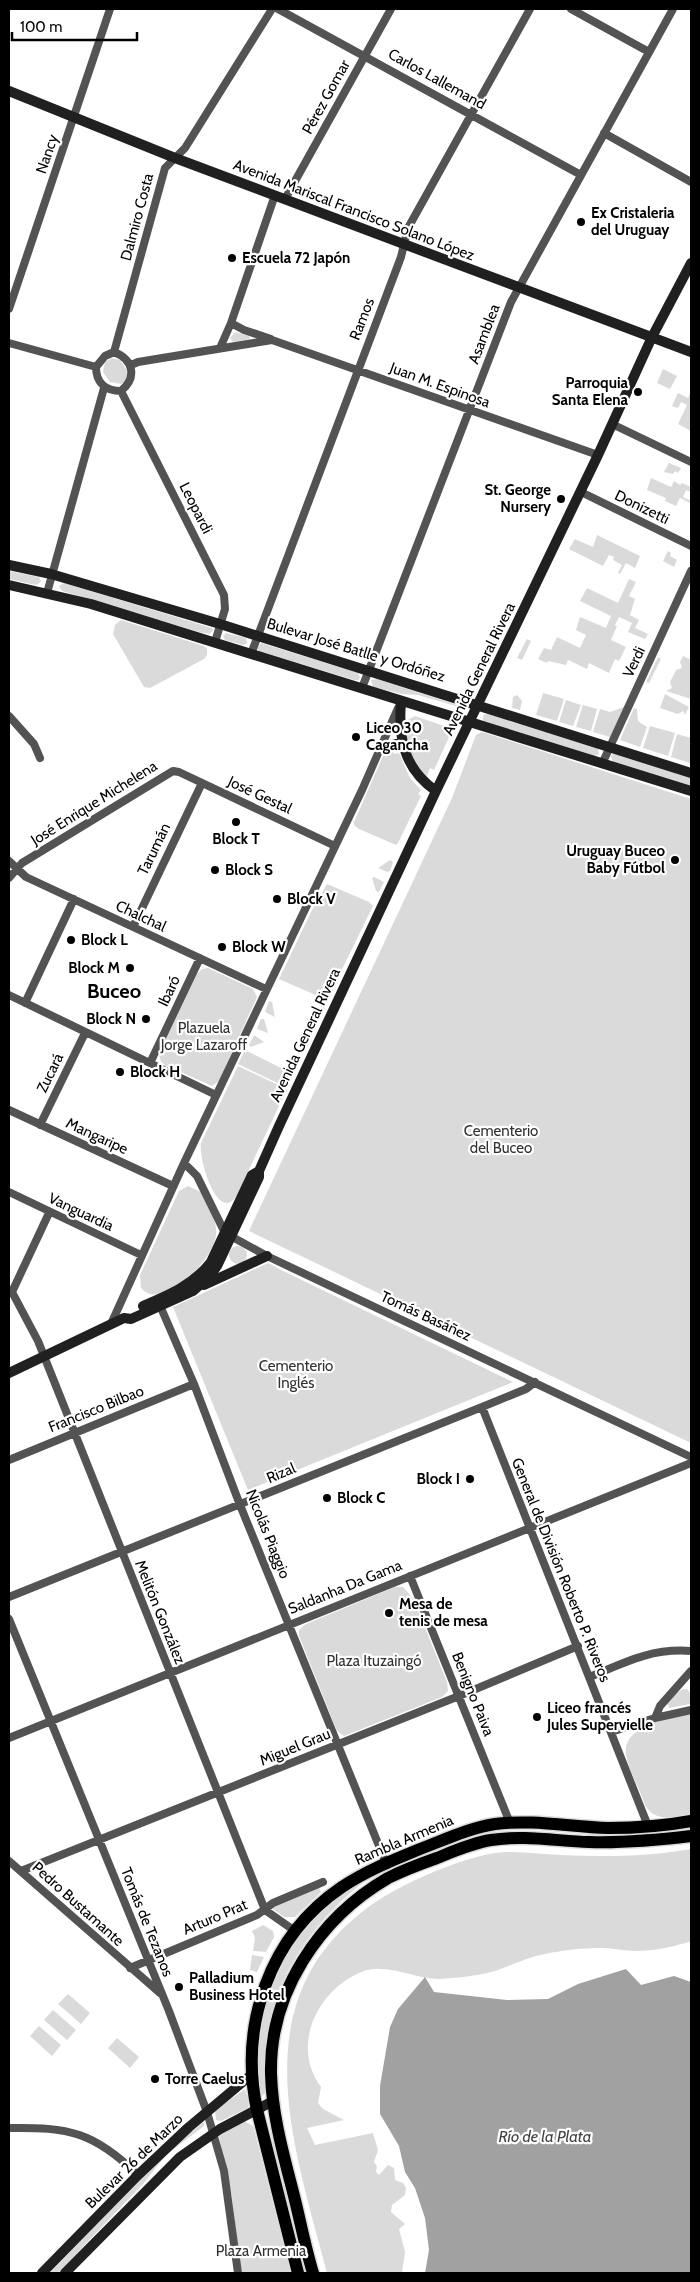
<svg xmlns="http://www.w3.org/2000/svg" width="700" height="2282" font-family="Cabin,sans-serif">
  <rect width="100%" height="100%" fill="#fff"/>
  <path fill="#dadada" d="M235,332L249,336L250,339L233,342L230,338Z
    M112,358L120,360L127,371V380L121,384L110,382L103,372L105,362Z
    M663,369L677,376L670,389L657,383Z
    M691,391V431L678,424L687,405L681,402L678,408L672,406L678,393L688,398Z
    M669,463L681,468L678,473L675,471L673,474L664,472Z
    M651,478L671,487L674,481L680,485L682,483L691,487V492L686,490L683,497L691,501L690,503L680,498L676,506L665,501L666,498L647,490Z
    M597,535L640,556L635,568L626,563L620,574L618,573L622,565L613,560L614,557L609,555L603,566L569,549L575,539L593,547Z
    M668,551L671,553L670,556L677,560L674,567L663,561Z
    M9,571L39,577L41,582L36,585L9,579Z
    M629,579L636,582L629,596L635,599L630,615L639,620L635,628L648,634L645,639L628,632L632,623L619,617L615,625L617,626L611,640L626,647L619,661L615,659L609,673L589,663L587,669L568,660L566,665L548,661L547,663L538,659L544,648L551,650L557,637L580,648L586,635L576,630L580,617L606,628L611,616L580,601L587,588L618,603Z
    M64,583L212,628L213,631L209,634L199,632L62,591L59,586Z
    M121,620L204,646L207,649V655L204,659L150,688L144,687L113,634L115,625Z
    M226,633L246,638L247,643L243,645L225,640L223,636Z
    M527,639L531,641L522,660L517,658Z
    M261,643L358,673L360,677L359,680H354L259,651L257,648Z
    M683,656L691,660V699L666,691L672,688L670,682L676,670L682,668L680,662Z
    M658,657L661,659L649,683L646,682Z
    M377,679L466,708V709L418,695L402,694L373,687L371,680Z
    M543,693L564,699L557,721L536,715Z
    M665,694L689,707L685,715L683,711L678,714L660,708Z
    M517,695L522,701L520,710L512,708L513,697Z
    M566,700L581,705L573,726L559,722Z
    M583,705L597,709L591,731L576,727Z
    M624,707L610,737L593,732L600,709L610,712Z
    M634,708L637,709L638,721L647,727L640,747L620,740Z
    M487,714L598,748L599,754L595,756L483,721V715Z
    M415,716L447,727L449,730L448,734L450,735L434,770L430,768L426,779C411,761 406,741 404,718L406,721Z
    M650,726L675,733L668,756L643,748Z
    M482,732L691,799V1443L249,1231L452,798L476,735Z
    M677,734L691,738L690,763L671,757Z
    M392,748L394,754L399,753L410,778L421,790L418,794L421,796L398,843L396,845L359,829L354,825V822L383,756L386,751Z
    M614,753L691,777V787L613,762L611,756Z
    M390,860L393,862L390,871L387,872L378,868Z
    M374,877L384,882L379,892L376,891L372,878Z
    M327,884L369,902L373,906L327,1000L279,979L312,910Z
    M208,968L253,989L257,997L219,1081L212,1086L165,1065L161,1062L159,1054L197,974L202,969Z
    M269,1001L272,1002L275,1017L265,1012Z
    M324,1005L326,1006L320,1017L310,1013Z
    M307,1018L318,1024L313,1034L310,1033Z
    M261,1019H264L268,1033L257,1029Z
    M254,1035L264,1042L251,1047L249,1045Z
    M299,1035L310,1041L305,1051L302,1050Z
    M245,1050L283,1069L298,1062L288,1088L238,1064Z
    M238,1066L287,1089L237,1195C218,1226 198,1158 201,1143Z
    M188,1186L201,1192C207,1204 218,1221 216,1235C214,1260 162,1313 141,1288L140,1275L179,1191Z
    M229 1255a9 9 0 1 1 18 0a9 9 0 1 1-18 0Z
    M268,1263L283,1271L513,1382L248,1490L173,1307Z
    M395,1587H403L413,1598L447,1682L448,1691L442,1697L344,1736L337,1731L299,1636V1630L306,1624Z
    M687,1689L691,1694L690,1704L669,1708L667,1703C673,1697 678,1689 687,1689Z
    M691,1714V1814C674,1817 655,1823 645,1805C640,1789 631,1775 627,1759C617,1725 670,1719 691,1714Z
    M691,1849V1941C674,1947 654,1951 635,1951C624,1951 613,1948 602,1948C584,1948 563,1950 545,1954C527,1957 509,1967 491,1972C475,1976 456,1978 439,1979C416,1979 386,1963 364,1971C318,1988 290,2045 321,2087L318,2103L323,2109L344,2120L307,2128L315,2145L373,2133L378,2150L374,2162L377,2166L376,2172L379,2175L388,2165L394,2168L395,2180L403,2183L406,2188L405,2195L392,2205L391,2212L405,2224L399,2229L405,2252L402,2273H327C293,2142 238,1995 377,1901C406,1882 461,1858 495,1853C517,1850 538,1854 559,1855C603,1857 648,1857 691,1849Z
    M377,1873C330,1903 281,1963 272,2019C268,2043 268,2068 266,2092L262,2096C256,2081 258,2060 259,2043C263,1985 293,1928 340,1894C351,1886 365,1880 377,1873Z
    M319,1887L321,1892L295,1917H284L273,1909V1907Z
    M263,1925L273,1931L274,1937L266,1952L253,1951L255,1938L252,1931Z
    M252,1955L264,1957L257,1972L250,1970Z
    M68,1994L90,2013L81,2024L58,2004Z
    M53,2010L76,2030L67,2040L44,2020Z
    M39,2026L61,2045L52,2056L30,2036Z
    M117,2038L139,2057L130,2068L108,2048Z
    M245,2089L249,2104L248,2108L221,2121L216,2120L215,2110Z
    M244,2121L253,2126L291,2273H241L232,2197L219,2136L220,2133Z
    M205,2122L204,2126L166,2155L143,2184L58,2273H50L153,2165L202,2123Z"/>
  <path fill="#a1a1a1" d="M626,1969L641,1985L674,1976L691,1982V2273H425L429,2250L425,2218L415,2188L405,2172L399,2146L380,2114V2086L390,2027L398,2009L425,1977L434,1992L507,2000L548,1999L578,1984Z"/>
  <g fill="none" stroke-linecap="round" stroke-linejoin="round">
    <g stroke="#dbdbdb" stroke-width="15">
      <path id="primary" d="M298,2273L257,2110C239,2026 269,1936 342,1887C366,1871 393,1860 420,1849C444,1840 469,1828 495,1824C532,1819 571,1827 608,1828C636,1828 664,1826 691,1821
        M313,2273C305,2247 300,2219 293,2192C283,2153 272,2114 271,2074C269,1993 319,1918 388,1878C404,1870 420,1864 437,1858C454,1851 472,1843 491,1840C523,1835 557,1841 589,1842C623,1843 658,1840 691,1836"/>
    </g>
    <path stroke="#535353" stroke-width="8" d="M278,9L581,175
      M571,9L649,52
      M604,133L691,182
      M285,199L391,9
      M9,309L110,9
      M231,323L244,330L271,339
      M9,343L96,367
      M220,348L231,323L275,195
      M114,352L165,168L185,148L272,9
      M114,352C134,360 137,378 121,391
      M131,365L138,362L272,340L598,455
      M96,367C96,383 106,391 121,391
      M96,367L105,356L114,352
      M121,391L224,595L225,609L215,642
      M612,424L691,462
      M581,492L691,546
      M47,593L104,388
      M251,654L401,257L408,228L530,9
      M362,688L511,302L673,9
      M9,716L34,744L40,758
      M602,764L691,571
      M9,861L26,877L266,989
      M9,878L22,863L173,771L179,772L335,846
      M133,927L202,783
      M9,995L216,1095
      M25,1003L74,899
      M150,1063L200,958
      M9,1110L173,1186
      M40,1125L85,1033
      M184,1163L197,1176L225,1233L267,1256L691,1457
      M9,1192L141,1255
      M12,1292L38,1341L265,1910L295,1931
      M12,1292L49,1213
      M158,1301L194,1384L240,1505L386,1863
      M111,1324L184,1163L362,790L398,708
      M482,1407L648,1826
      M9,1460L194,1384
      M410,1576L510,1823
      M9,1597L482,1407L526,1389L535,1382
      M9,1619L169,2011L207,2112L224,2171L238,2273
      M590,1677C625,1662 652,1648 691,1651
      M655,1718L660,1706L691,1671
      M611,1732L655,1718L691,1710
      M9,1738L691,1463
      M9,1861L160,1993
      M21,1871L459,1696L578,1646
      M130,1968L257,1915L273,1903L323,1882
      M9,2128C69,2127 94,2132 138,2175"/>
    <path stroke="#202020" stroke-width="10" d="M9,91L175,158L691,352
      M9,565L51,574L220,624L691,773
      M9,585L91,604L691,791
      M401,702C398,738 404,769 436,791
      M382,748L396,744L403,745
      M204,1285L267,1256
      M143,1306C169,1295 193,1285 211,1262L252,1175L259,1171
      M9,1373L124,1318L131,1319L193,1291L210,1276L217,1266L259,1177V1171L279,1126L436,791L598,455L652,337L691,263
      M42,2273L138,2175L189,2127L251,2075
      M65,2273L180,2157L220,2129L273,2101"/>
    <use href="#primary" stroke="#000" stroke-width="12"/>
  </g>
  <g fill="#000" stroke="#fff" stroke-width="2">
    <circle cx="581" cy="222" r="5"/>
    <circle cx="232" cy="258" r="5"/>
    <circle cx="638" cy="392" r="5"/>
    <circle cx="561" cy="499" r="5"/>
    <circle cx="356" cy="737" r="5"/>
    <circle cx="236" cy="822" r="5"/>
    <circle cx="675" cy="860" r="5"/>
    <circle cx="215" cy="870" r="5"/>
    <circle cx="277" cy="899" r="5"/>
    <circle cx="71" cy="940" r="5"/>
    <circle cx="222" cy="947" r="5"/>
    <circle cx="130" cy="968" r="5"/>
    <circle cx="146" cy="1019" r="5"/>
    <circle cx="120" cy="1072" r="5"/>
    <circle cx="470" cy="1479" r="5"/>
    <circle cx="327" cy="1498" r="5"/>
    <circle cx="389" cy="1613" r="5"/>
    <circle cx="537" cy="1717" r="5"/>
    <circle cx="179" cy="1987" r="5"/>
    <circle cx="155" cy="2079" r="5"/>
  </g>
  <g text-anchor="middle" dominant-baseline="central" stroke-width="4.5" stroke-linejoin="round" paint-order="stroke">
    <g font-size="15" fill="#000" stroke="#fff">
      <text transform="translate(437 79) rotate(29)">Carlos Lallemand</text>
      <text transform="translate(326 97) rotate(-61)">Pérez Gomar</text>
      <text transform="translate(47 154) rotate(-71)">Nancy</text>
      <text transform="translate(354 210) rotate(21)">Avenida Mariscal Francisco Solano López</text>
      <text transform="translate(137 217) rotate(-75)">Dalmiro Costa</text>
      <text transform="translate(362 319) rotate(-69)">Ramos</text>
      <text transform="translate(484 334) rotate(-69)">Asamblea</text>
      <text transform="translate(440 385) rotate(20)">Juan M. Espinosa</text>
      <text transform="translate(642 507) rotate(26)">Donizetti</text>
      <text transform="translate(196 508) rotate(63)">Leopardi</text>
      <text transform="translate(356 650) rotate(17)">Bulevar José Batlle y Ordóñez</text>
      <text transform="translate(634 662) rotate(-65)">Verdi</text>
      <text transform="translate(479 669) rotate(-64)">Avenida General Rivera</text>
      <text transform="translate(260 795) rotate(25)">José Gestal</text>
      <text transform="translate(94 803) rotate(-32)">José Enrique Michelena</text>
      <text transform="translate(154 849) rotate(-64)">Tarumán</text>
      <text transform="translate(141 916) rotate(25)">Chalchal</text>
      <text transform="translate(169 991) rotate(-65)">Ibaró</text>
      <text transform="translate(305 1035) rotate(-65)">Avenida General Rivera</text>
      <text transform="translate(50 1073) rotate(-64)">Zucará</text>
      <text transform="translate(97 1136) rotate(25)">Mangaripe</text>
      <text transform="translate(81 1212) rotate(25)">Vanguardia</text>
      <text transform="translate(426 1316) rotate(25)">Tomás Basáñez</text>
      <text transform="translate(96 1409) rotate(-22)">Francisco Bilbao</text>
      <text transform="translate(281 1473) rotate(-23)">Rizal</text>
      <text transform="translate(268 1534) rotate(68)">Nicolás Piaggio</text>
      <text transform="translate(561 1570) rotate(68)">General de División Roberto P. Riveros</text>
      <text transform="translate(345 1587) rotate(-22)">Saldanha Da Gama</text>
      <text transform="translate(160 1612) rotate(68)">Melitón González</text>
      <text transform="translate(473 1694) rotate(68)">Benigno Paiva</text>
      <text transform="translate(295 1747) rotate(-22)">Miguel Grau</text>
      <text transform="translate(404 1840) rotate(-23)">Rambla Armenia</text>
      <text transform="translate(78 1904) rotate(42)">Pedro Bustamante</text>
      <text transform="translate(215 1917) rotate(-23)">Arturo Prat</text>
      <text transform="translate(147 1922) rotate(68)">Tomás de Tezanos</text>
      <text transform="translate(134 2161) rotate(-44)">Bulevar 26 de Marzo</text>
    </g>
    <g font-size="15" font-weight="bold" fill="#000" stroke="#fff" text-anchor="start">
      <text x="591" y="213">Ex Cristaleria<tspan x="591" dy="17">del Uruguay</tspan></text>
      <text x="242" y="258">Escuela 72 Japón</text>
      <text x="628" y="383" text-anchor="end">Parroquia<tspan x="628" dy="17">Santa Elena</tspan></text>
      <text x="551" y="490" text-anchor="end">St. George<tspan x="551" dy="17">Nursery</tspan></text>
      <text x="366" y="728">Liceo 30<tspan x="366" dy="17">Cagancha</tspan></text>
      <text x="236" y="839" text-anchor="middle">Block T</text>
      <text x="665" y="851" text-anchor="end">Uruguay Buceo<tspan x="665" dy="17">Baby Fútbol</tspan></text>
      <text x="225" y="870">Block S</text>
      <text x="287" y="899">Block V</text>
      <text x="81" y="940">Block L</text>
      <text x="232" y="947">Block W</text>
      <text x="120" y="968" text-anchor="end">Block M</text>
      <text x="136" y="1019" text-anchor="end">Block N</text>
      <text x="130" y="1072">Block H</text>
      <text x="460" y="1479" text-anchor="end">Block I</text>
      <text x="337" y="1498">Block C</text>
      <text x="399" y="1604">Mesa de<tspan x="399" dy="17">tenis de mesa</tspan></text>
      <text x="547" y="1708">Liceo francés<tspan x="547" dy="17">Jules Supervielle</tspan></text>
      <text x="189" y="1978">Palladium<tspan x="189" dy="17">Business Hotel</tspan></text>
      <text x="165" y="2079">Torre Caelus</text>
    </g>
    <g font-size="15" fill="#313131" stroke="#fff">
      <text x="204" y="1028">Plazuela<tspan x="204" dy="17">Jorge Lazaroff</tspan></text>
      <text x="501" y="1131">Cementerio<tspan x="501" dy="17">del Buceo</tspan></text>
      <text x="296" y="1366">Cementerio<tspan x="296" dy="17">Inglés</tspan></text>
      <text x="374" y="1661">Plaza Ituzaingó</text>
      <text x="261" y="2251">Plaza Armenia</text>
    </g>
    <g font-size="16" font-style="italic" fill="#424242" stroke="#fff">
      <text x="545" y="2136">Río de la Plata</text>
    </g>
    <g font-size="20" font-weight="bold" fill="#000" stroke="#fff">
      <text x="114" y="991">Buceo</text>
    </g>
  </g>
  <rect width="700" height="2282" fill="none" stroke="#000000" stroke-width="20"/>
  <path d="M12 32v8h125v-8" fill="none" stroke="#000000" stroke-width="2.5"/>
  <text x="20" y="32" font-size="15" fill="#000000" stroke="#ffffff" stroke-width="4" paint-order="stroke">100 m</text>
</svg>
